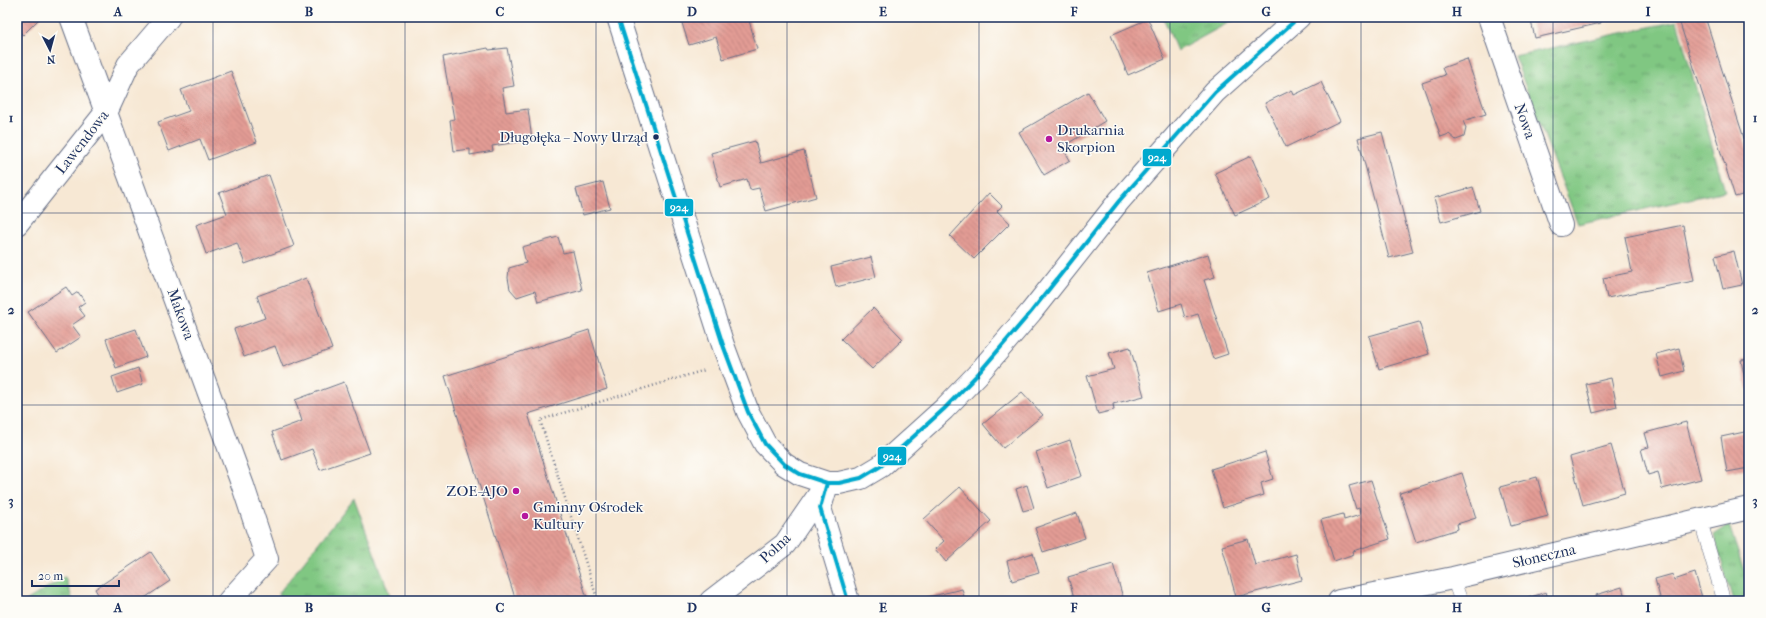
<svg xmlns="http://www.w3.org/2000/svg" width="1766" height="618" font-family="'IM FELL French Canon',serif">
  <defs>
    <pattern id="grass-tufts" width="24" height="20" patternUnits="userSpaceOnUse"><rect width="24" height="20" fill="#80c782"/><path d="M3 7l-1-3M5 7V3M7 7l1-3M15 17l-1-3M17 17v-4M19 17l1-3" fill="none" stroke="#68a26e"/></pattern>
    <pattern id="building-back-hatch" width="6" height="6" patternUnits="userSpaceOnUse"><rect width="6" height="6" fill="#e39c94"/><path d="M-1 5l2 2M0 0l6 6M5-1l2 2" fill="none" stroke="#b7807c"/></pattern>
  </defs>
  <rect width="100%" height="100%" fill="#fdfcf7"/>
  <filter id="ink" filterUnits="userSpaceOnUse"><feTurbulence type="fractalNoise" baseFrequency=".025" numOctaves="2"/><feDisplacementMap in="SourceGraphic" scale="8" xChannelSelector="R" yChannelSelector="G"/><feConvolveMatrix kernelMatrix="1 2 1 2 8 2 1 2 1" color-interpolation-filters="sRGB"/></filter>
  <filter id="wash" filterUnits="userSpaceOnUse"><feTurbulence type="fractalNoise" baseFrequency=".012" numOctaves="4" result="noise"/><feDisplacementMap in="SourceGraphic" scale="16" xChannelSelector="R" yChannelSelector="G"/><feGaussianBlur stdDeviation="0.9" result="paint"/><feColorMatrix in="noise" values="0 0 0 0 0 0 0 0 0 0 0 0 0 0 0 0 0 1.4 0 .05"/><feComposite in="paint" operator="in"/></filter>
  <g filter="url(#wash)">
    <rect width="100%" height="100%" fill="#f7e8d4"/>
    <path fill="url(#grass-tufts)" stroke="#4e7b70" d="M1163,17H1237V18L1177,51Z
      M1677,21L1725,191L1578,224L1514,56Z
      M354,498L392,601H280L278,594Z
      M1729,525L1749,586V601H1733L1714,535Z
      M65,577L73,601H26L64,577Z"/>
    <g id="blocks">
      <path fill="url(#building-back-hatch)" d="M17,17H41L23,35L17,30Z
        M680,17H748L757,49L723,59L716,37L689,45Z
        M1530,17H1600L1601,23L1535,38Z
        M1678,17H1705L1749,154V193L1735,197Z
        M1148,19L1165,59L1128,75L1111,35Z
        M488,48L489,50L507,48L514,86L502,88L506,112L528,109L532,140L492,146L493,151L470,155V149L454,151L450,120L454,119L443,57Z
        M1467,59L1486,114L1463,121L1466,128L1464,137L1456,140L1449,134L1441,137L1422,83L1445,75L1442,68Z
        M231,71L257,142L208,160L200,139L169,151L158,122L189,111L181,90Z
        M1321,82L1340,121L1286,147L1265,103L1292,90L1294,95Z
        M1088,92L1105,121L1062,147L1070,160L1044,175L1019,132Z
        M1382,132L1413,252L1389,258L1358,138Z
        M755,141L761,163L804,151L816,197L766,211L759,188L750,190L747,179L720,187L711,153Z
        M1251,156L1270,199L1235,215L1215,173Z
        M269,175L294,246L245,264L237,243L206,254L196,225L227,214L219,193Z
        M603,182L610,208L583,215L576,189Z
        M1473,187L1480,211L1441,222L1434,198Z
        M989,193L1002,206L997,211L1010,223L974,259L950,236Z
        M1683,225L1694,281L1607,298L1603,278L1632,272L1625,237Z
        M558,237L563,253L573,251L582,290L538,302L535,291L517,297L510,289L508,278L509,268L526,263L522,247Z
        M1734,251L1742,285L1723,289L1715,256Z
        M1208,254L1215,277L1204,280L1228,354L1213,359L1198,314L1185,318L1181,304L1159,311L1147,273Z
        M871,257L876,277L836,287L831,267Z
        M306,278L332,349L283,367L275,346L244,357L234,329L265,318L257,296Z
        M66,287L72,296L78,292L85,302L78,307L85,316L72,325L81,337L57,353L28,312Z
        M873,308L903,339L872,369L841,339Z
        M1419,322L1429,354L1379,369L1369,336Z
        M136,329L146,357L116,368L106,339Z
        M589,330L607,389L528,414L587,598L577,601H516L445,376Z
        M1130,347L1144,396L1113,404L1114,410L1098,414L1087,376L1114,369L1109,353Z
        M1679,348L1684,371L1662,377L1656,354Z
        M1749,359V390H1747L1741,360Z
        M138,368L143,384L117,393L112,377Z
        M1611,378L1617,407L1593,413L1586,384Z
        M344,382L370,453L320,470L312,449L282,460L272,432L302,421L295,400Z
        M1022,392L1043,415L1003,448L983,424Z
        M1686,422L1701,479L1662,489L1658,472L1648,475L1641,449L1649,447L1645,433Z
        M1749,431V468L1727,472L1721,437Z
        M1070,440L1082,476L1048,488L1036,452Z
        M1611,445L1625,493L1583,505L1570,457Z
        M1265,452L1273,479L1261,483L1264,495L1223,508L1211,469Z
        M1462,473L1476,518L1457,524L1458,529L1416,542L1400,493Z
        M1537,477L1548,516L1511,526L1500,487Z
        M1371,480L1390,539L1353,551L1354,554L1334,561L1321,520L1343,514L1344,520L1360,515L1359,508L1356,509L1349,486Z
        M1027,485L1034,508L1023,511L1016,489Z
        M960,487L991,521L946,562L935,549L944,541L924,519Z
        M1077,513L1085,538L1043,552L1035,528Z
        M1248,539L1255,565L1296,554L1302,580L1236,597L1222,546Z
        M151,552L170,581L140,601H102L95,589Z
        M1033,553L1039,573L1012,581L1007,561Z
        M1113,564L1124,601H1075L1068,577Z
        M1695,573L1703,601H1661L1655,579L1673,574L1674,580Z
        M1622,587L1626,601H1598L1596,595Z
        M962,589L965,601H916V600Z
        M1546,592L1549,601H1519Z"/>
    </g>
  </g>
  <g filter="url(#ink)">
    <use href="#blocks" fill-opacity="0" stroke="#687087" stroke-width="1"/>
    <g fill="none" stroke-linecap="round" stroke-linejoin="round">
      <g stroke="#687087" stroke-width="14">
        <path id="service" d="M1700,519L1724,601
          M1453,578L1461,601"/>
      </g>
      <g stroke="#687087" stroke-width="24">
        <path id="minor" d="M71,17L243,486L267,559L229,601
          M1489,17L1561,225
          M17,224L107,111L128,65L169,17
          M826,488L820,508L848,601
          M711,601L785,544L827,483
          M1339,601L1453,578L1749,508"/>
      </g>
      <g stroke="#687087" stroke-width="24">
        <path id="tertiary" d="M618,17L723,345L748,412L765,444L784,464L800,474L827,483H839L861,478L881,466L944,409L977,375L1031,312L1119,201L1215,92L1299,17"/>
      </g>
      <path stroke="#687087" stroke-width="2.5" stroke-dasharray="1 3" stroke-linecap="butt" d="M598,601L540,420L705,370"/>
      <use href="#service" stroke="#fff" stroke-width="13"/>
      <use href="#minor" stroke="#fff" stroke-width="22"/>
      <use href="#tertiary" stroke="#fff" stroke-width="22"/>
      <g stroke="#fdfcf7" stroke-width="7">
        <path id="bus-1" d="M618,17L723,345L748,412L765,444L784,464L800,474L827,483H839L861,478L881,466L944,409L977,375L1031,312L1119,201L1215,92L1299,17
          M827,483L820,508L848,601"/>
      </g>
      <use href="#bus-1" stroke="#00a9ce" stroke-width="4"/>
    </g>
  </g>
  <path fill="none" stroke="#1b2f5e" stroke-width="1" stroke-opacity="0.55" d="M213,17V601M405,17V601M596,17V601M787,17V601M979,17V601M1170,17V601M1361,17V601M1553,17V601M17,213H1749M17,405H1749"/>
  <circle fill="#1b2f5e" stroke="#fdfcf7" stroke-width="1.5" cx="656" cy="137" r="3.5"/>
  <g fill="#b5179e" stroke="#fdfcf7" stroke-width="1.5">
    <circle cx="1049" cy="139" r="4"/>
    <circle cx="516" cy="491" r="4"/>
    <circle cx="525" cy="516" r="4"/>
  </g>
  <g text-anchor="middle" dominant-baseline="central" stroke-width="3" stroke-linejoin="round" paint-order="stroke">
    <g font-size="14" fill="#1b2f5e" stroke="#fdfcf7" text-anchor="end">
      <text x="648" y="137">Długołęka – Nowy Urząd</text>
    </g>
    <g font-size="15" fill="#1b2f5e" stroke="#fdfcf7">
      <text transform="translate(1525 121) rotate(71)">Nowa</text>
      <text transform="translate(82 142) rotate(-52)">Lawendowa</text>
      <text transform="translate(181 314) rotate(70)">Makowa</text>
      <text transform="translate(775 548) rotate(-43)">Polna</text>
      <text transform="translate(1544 556) rotate(-13)">Słoneczna</text>
    </g>
    <g font-size="15" fill="#1b2f5e" stroke="#fdfcf7" text-anchor="start">
      <text x="1057" y="130">Drukarnia<tspan x="1057" dy="17">Skorpion</tspan></text>
      <text x="508" y="491" text-anchor="end">ZOE-AJO</text>
      <text x="533" y="507">Gminny Ośrodek<tspan x="533" dy="17">Kultury</tspan></text>
    </g>
  </g>
  <g stroke="#fdfcf7" stroke-width="1.5">
    <rect x="1142" y="148" width="30" height="19" rx="4" fill="#00a9ce"/>
    <rect x="664" y="198" width="30" height="19" rx="4" fill="#00a9ce"/>
    <rect x="877" y="446" width="30" height="20" rx="4" fill="#00a9ce"/>
  </g>
  <g font-size="11" text-anchor="middle" font-weight="bold" fill="#fff">
    <text x="1157" y="161">924</text>
    <text x="679" y="211">924</text>
    <text x="892" y="460">924</text>
  </g>
  <rect width="1766" height="618" fill="none" stroke="#fdfcf7" stroke-width="44"/>
  <g transform="translate(50 50) rotate(174)" stroke="#fdfcf7" stroke-width="3" paint-order="stroke">
  <path d="M0-3L7 15L0 10L-7 15Z" fill="#1b2f5e"/>
  <text y="-6" font-size="11" font-weight="bold" text-anchor="middle" fill="#1b2f5e">N</text>
  </g>
  <path d="M32 580v6h87v-6" fill="none" stroke="#1b2f5e" stroke-width="2"/>
  <text x="38" y="580" font-size="12" fill="#1b2f5e" stroke="#fdfcf7" stroke-width="3" paint-order="stroke">20 m</text>
  <rect x="22" y="22" width="1722" height="574" fill="none" stroke="#1b2f5e" stroke-width="1.5"/>
  <g font-size="13" text-anchor="middle" font-weight="bold" fill="#1b2f5e">
    <text x="118" y="16">A</text>
    <text x="309" y="16">B</text>
    <text x="500" y="16">C</text>
    <text x="692" y="16">D</text>
    <text x="883" y="16">E</text>
    <text x="1074" y="16">F</text>
    <text x="1266" y="16">G</text>
    <text x="1457" y="16">H</text>
    <text x="1648" y="16">I</text>
    <text x="11" y="122">1</text>
    <text x="1755" y="122">1</text>
    <text x="11" y="314">2</text>
    <text x="1755" y="314">2</text>
    <text x="11" y="505">3</text>
    <text x="1755" y="505">3</text>
    <text x="118" y="612">A</text>
    <text x="309" y="612">B</text>
    <text x="500" y="612">C</text>
    <text x="692" y="612">D</text>
    <text x="883" y="612">E</text>
    <text x="1074" y="612">F</text>
    <text x="1266" y="612">G</text>
    <text x="1457" y="612">H</text>
    <text x="1648" y="612">I</text>
  </g>
</svg>
